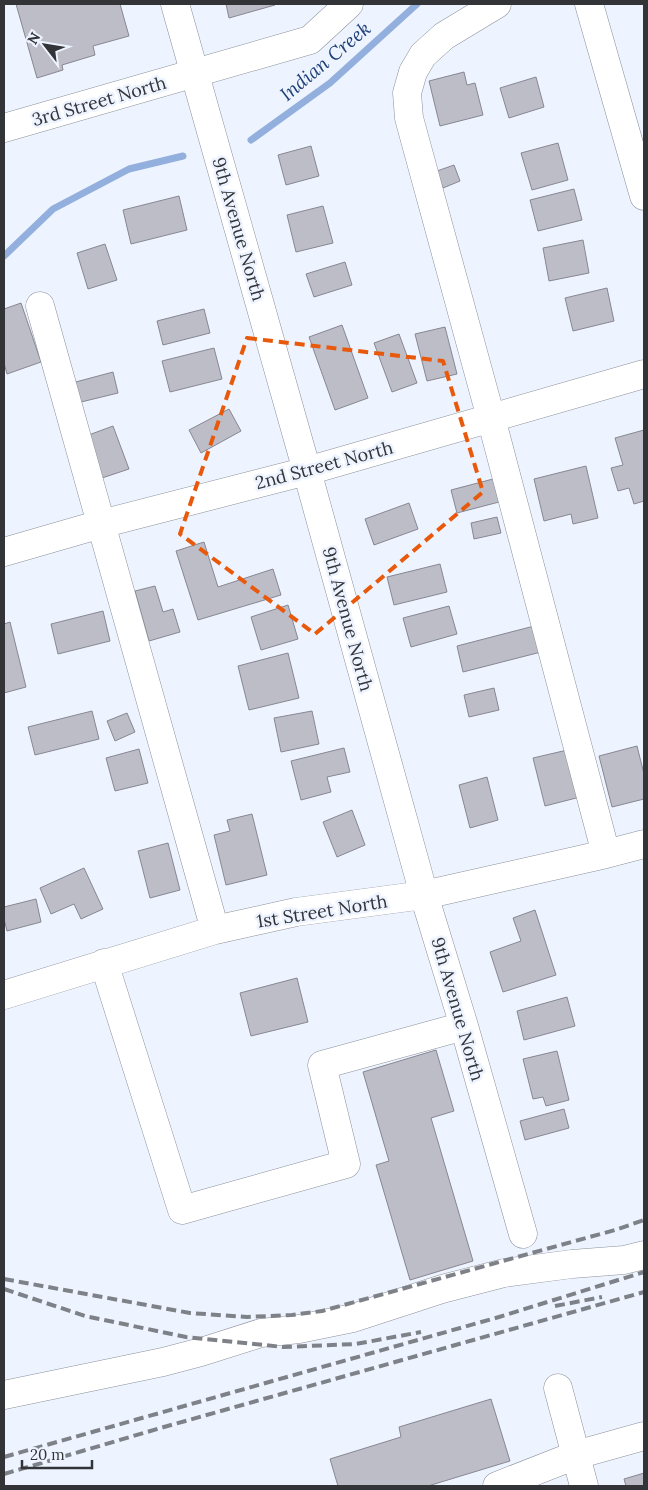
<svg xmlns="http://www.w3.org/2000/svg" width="648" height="1490" font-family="Lora,serif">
  <rect width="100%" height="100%" fill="#eef4ff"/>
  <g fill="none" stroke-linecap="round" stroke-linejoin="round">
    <path stroke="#93afdd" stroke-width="7" d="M251,140L330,83L417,4
      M4,256L53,209L129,169L183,156"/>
  </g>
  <path fill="#bdbdc8" stroke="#878791" d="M16,4H120L129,36L93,46L95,55L62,65L63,70L37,78Z
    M226,4H275V5L229,18Z
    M464,72L467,85L475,83L483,115L440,126L429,81Z
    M536,77L544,107L509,118L500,88Z
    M558,143L568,180L532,190L521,153Z
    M311,146L319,176L286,185L278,155Z
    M454,165L460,181L443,188L437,171Z
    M574,189L582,220L538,231L530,200Z
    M179,196L187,230L131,244L123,210Z
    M323,206L333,243L296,252L287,215Z
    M583,240L589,273L549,281L543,248Z
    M105,244L117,280L88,289L77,253Z
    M345,262L352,285L314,297L306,274Z
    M607,288L614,321L573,331L565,298Z
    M21,303L41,362L7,374L4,363V309Z
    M204,309L210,333L163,345L157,321Z
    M342,325L368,398L335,410L309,337Z
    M445,327L457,374L427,381L415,334Z
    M399,334L417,383L392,392L374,343Z
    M214,348L222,379L170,392L162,361Z
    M113,372L118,393L77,403L72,383Z
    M229,409L241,431L201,453L189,430Z
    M113,426L129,469L102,478L86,436Z
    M644,430V501L634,504L629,488L618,491L611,468L623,465L615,438Z
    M586,466L598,518L573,524L571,514L544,521L534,479Z
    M493,479L499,502L457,513L451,490Z
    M409,503L418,529L374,545L365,519Z
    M497,517L501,533L474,539L471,523Z
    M204,542L218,587L273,569L281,595L198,620L176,551Z
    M440,564L447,592L394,605L387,577Z
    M155,586L163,612L173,609L180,632L149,641L135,591Z
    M288,605L298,639L261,650L251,617Z
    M449,606L457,634L411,647L403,618Z
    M103,611L110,641L58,654L51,624Z
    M10,622L26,687L4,693V624Z
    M538,625L545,651L463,672L457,646Z
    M288,653L299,698L249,710L238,666Z
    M494,688L499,710L469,717L464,695Z
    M92,711L99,739L35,755L28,727Z
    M312,711L319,744L281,752L274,718Z
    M127,713L135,732L115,741L107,721Z
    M637,746L644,774V799L612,807L599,756Z
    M344,748L350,772L327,777L331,792L301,800L291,761Z
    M576,748L588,795L545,806L533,758Z
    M139,749L148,783L115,791L106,758Z
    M487,777L498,820L470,828L459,785Z
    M352,810L365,845L337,857L323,822Z
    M252,814L267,875L226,885L214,835L230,831L227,820Z
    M168,843L180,890L150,898L138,851Z
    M84,868L103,909L81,919L74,904L51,914L40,888Z
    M36,899L41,922L7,931L4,919V907Z
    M535,910L556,975L503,992L490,952L521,941L513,918Z
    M297,978L308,1022L251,1036L240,993Z
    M567,997L575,1026L524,1040L517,1011Z
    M436,1050L454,1111L431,1118L473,1261L410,1280L376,1165L389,1161L363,1072Z
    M557,1051L569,1100L546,1106L543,1097L533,1099L523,1059Z
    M564,1109L569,1128L525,1140L520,1121Z
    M491,1399L510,1461L428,1486H338L330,1459L401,1437L399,1427Z
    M644,1473V1486H626L624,1479Z"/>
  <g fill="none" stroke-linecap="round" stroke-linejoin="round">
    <g stroke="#8c919a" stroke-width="29">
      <path id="minor" d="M175,4L307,471L424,895L464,1026L523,1234
        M497,4L444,36L423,55L413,72L407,93L409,118L491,418L606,854
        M589,4L644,196
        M4,128L310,40L349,4
        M40,306L215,930
        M4,552L101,524L307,471L644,374
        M104,963L182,1210L346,1164L322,1065L464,1026
        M4,995L215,930L296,912L424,895L606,854L644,844
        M558,1388L584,1486
        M4,1395L163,1362L201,1352L261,1333L299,1329L353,1318L442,1289L504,1273L572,1264L624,1260L644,1255
        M497,1486L576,1455L644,1436"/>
    </g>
    <use href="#minor" stroke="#fff" stroke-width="28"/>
    <path stroke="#7e8288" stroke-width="4" stroke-dasharray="10 5" stroke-linecap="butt" d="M4,1279L190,1313L247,1317L292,1315L322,1311L615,1230L644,1220
      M4,1289L85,1316L186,1337L283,1347L356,1344L421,1332
      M555,1306L602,1297
      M4,1457L499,1317L644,1272
      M4,1474L164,1427L644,1292"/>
  </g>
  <path fill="none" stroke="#e8590c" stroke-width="4" stroke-dasharray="10 6" stroke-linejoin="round" d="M247,338L443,361L483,492L315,634L180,534Z"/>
  <g text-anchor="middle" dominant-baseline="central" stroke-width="5" stroke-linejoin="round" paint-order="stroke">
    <g font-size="18" fill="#323438" stroke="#eef4ff">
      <text transform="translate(99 101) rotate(-16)">3rd Street North</text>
      <text transform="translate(239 229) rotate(74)">9th Avenue North</text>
      <text transform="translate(324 465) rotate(-15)">2nd Street North</text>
      <text transform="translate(348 619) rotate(75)">9th Avenue North</text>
      <text transform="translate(322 911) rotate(-9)">1st Street North</text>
      <text transform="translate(458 1009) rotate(74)">9th Avenue North</text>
    </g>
    <g font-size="19" font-style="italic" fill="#1f4078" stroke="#eef4ff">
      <text transform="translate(325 61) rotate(-40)">Indian Creek</text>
    </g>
  </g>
  <rect width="648" height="1490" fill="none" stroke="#323438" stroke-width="10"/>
  <g transform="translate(45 45) rotate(301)" stroke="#eef4ff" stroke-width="4" paint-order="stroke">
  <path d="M0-4L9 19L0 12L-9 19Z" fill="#323438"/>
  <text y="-8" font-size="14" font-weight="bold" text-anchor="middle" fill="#323438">N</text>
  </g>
  <path d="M22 1460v8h70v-8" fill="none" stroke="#323438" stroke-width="2.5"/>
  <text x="30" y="1460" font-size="15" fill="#323438" stroke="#eef4ff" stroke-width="4" paint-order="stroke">20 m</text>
</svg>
